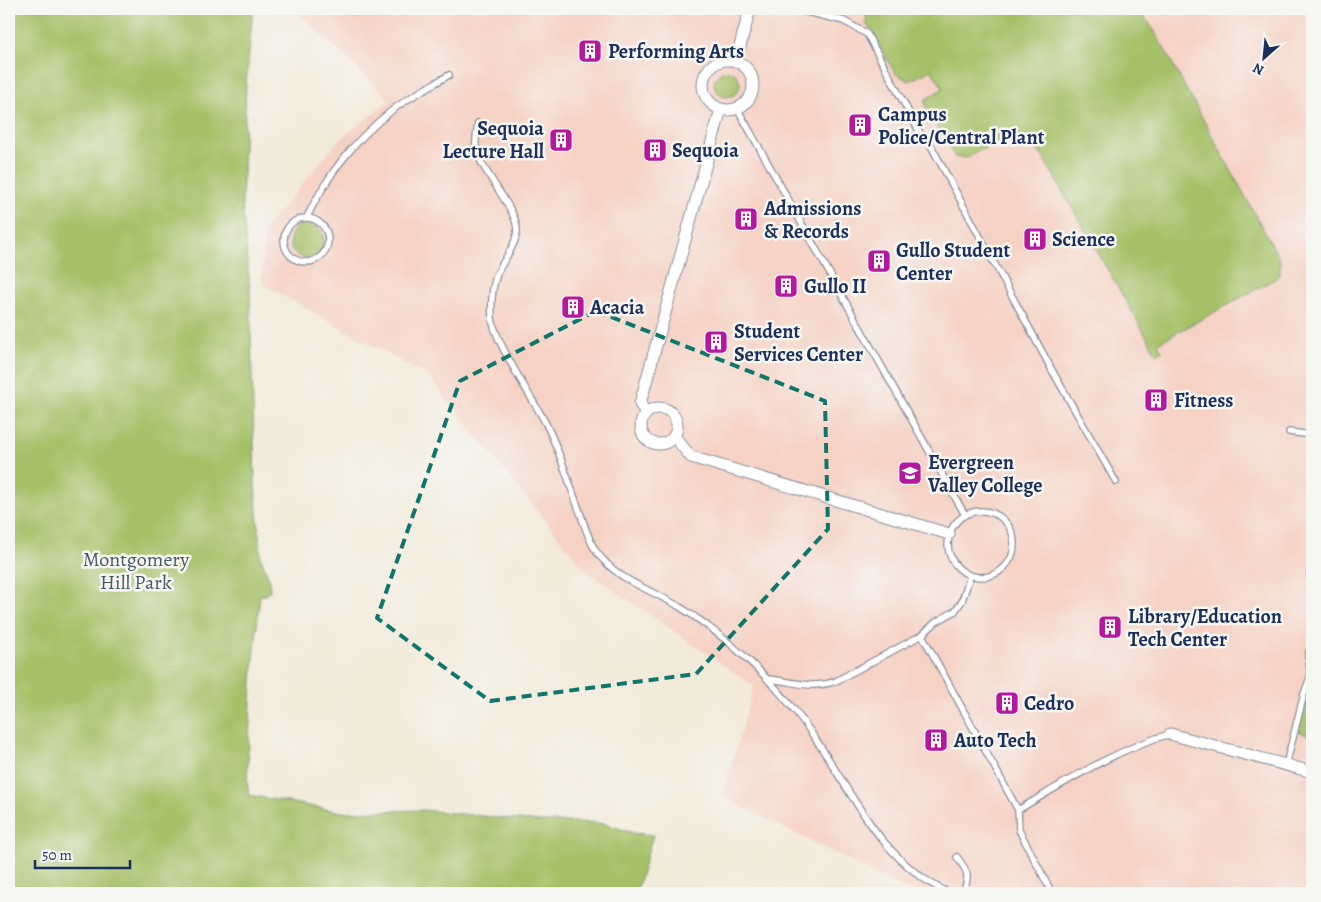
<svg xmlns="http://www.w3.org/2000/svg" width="1321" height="902" font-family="Alegreya,serif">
  <rect width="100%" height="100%" fill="#f6f6f2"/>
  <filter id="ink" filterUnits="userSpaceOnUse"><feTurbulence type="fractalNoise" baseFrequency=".02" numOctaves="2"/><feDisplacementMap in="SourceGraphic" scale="10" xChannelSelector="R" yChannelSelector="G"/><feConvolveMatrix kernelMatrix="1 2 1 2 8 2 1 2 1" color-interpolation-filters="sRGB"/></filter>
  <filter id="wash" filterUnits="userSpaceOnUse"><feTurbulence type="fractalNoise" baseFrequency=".0096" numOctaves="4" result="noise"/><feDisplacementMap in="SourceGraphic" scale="20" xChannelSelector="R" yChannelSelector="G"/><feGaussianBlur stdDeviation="1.12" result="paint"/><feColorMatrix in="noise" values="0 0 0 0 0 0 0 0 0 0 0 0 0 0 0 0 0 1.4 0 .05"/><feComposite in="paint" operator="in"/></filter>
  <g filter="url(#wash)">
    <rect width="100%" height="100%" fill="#f3ebda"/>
    <path fill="#f6d2c4" d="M295,9H1288L1312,16V893H914L722,797L754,686L586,571L428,376L262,284L264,230L340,139L390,100Z"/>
    <path fill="#a5c168" stroke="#607863" d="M9,9H253L246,85L242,202L250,289L255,485L261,558L269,579L270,591L266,595H260L252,681L247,781L249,795L342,812L423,810L540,822H588L605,824L634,833L653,835L636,893H9Z
      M867,9H1137L1153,28L1280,260V273L1275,279L1158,343L1162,352L1157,355L1041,154L1013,132L967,158L955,157L925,104L926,99L943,88L931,70L909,81L895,73L866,23Z
      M714 84a13 13 0 1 1 26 0a13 13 0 1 1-26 0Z
      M290 241a17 17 0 1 1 34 0a17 17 0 1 1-34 0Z
      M1312,681V736L1297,731Z"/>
  </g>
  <g filter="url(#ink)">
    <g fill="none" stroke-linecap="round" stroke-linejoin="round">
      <g stroke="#878d9c" stroke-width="8">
        <path id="lane" d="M795,9L844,21L867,34L921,135L929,142L1053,372L1116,482
          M737,108L965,515
          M478,123C477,131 475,140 476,147C478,168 516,207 517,229C517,245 503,260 497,274C492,287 491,302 492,317C493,339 532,398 544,420C560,450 569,484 581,515C585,527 589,541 596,551C617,581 650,589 680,607C721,633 761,669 792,707C845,770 869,856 949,893
          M307,217C328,174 352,143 390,112C407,98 429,87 449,75
          M284 240a22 22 0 1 1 44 0a22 22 0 1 1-44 0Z
          M1289,432L1312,435
          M948 544a33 33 0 1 1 66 0a33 33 0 1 1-66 0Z
          M1312,558L1310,576L1312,583
          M922,635L1018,810L1019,830L1052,893
          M1311,674L1308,656L1312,643
          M768,679C792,681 812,690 836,681L922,635L936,622L955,611L962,601L970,576
          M1286,765L1304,694L1312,672
          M1018,810C1066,782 1116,749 1170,734
          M957,857C968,872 970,875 963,893"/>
      </g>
      <g stroke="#878d9c" stroke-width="13">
        <path id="street" d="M703 85a25 25 0 1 1 50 0a25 25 0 1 1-50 0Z
          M736,61L750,9
          M641 426a18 18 0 1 1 36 0a18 18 0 1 1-36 0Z
          M646,413L640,404L721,109
          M674,436L691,457L949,534
          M1170,734L1312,772"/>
      </g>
      <use href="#lane" stroke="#fff" stroke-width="5.5"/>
      <use href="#street" stroke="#fff" stroke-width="11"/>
    </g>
  </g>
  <path fill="none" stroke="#0f766e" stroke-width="4" stroke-dasharray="10 6" stroke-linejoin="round" d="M596,311L825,401L828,529L696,674L490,701L377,618L460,381Z"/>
  <defs>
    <g id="building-square" transform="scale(1.25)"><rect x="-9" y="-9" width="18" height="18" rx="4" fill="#b5179e" stroke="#f6f6f2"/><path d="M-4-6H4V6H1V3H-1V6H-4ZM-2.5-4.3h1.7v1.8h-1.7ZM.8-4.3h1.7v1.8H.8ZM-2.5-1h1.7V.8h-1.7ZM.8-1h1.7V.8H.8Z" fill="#fff"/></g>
    <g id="university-square" transform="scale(1.25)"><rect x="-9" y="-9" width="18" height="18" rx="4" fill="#b5179e" stroke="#f6f6f2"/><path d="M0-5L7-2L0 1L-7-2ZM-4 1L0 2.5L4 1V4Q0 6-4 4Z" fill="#fff"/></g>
  </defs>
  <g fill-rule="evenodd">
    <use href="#building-square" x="590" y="51"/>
    <use href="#building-square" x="860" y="125"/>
    <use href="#building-square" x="561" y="140"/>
    <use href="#building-square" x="655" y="150"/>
    <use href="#building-square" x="746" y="219"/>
    <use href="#building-square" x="1035" y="239"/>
    <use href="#building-square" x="879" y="261"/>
    <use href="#building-square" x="786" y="286"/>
    <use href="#building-square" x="573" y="307"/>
    <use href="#building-square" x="716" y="342"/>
    <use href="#building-square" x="1156" y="400"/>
    <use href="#university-square" x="910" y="473"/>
    <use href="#building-square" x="1110" y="627"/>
    <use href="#building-square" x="1007" y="703"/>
    <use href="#building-square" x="936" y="740"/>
  </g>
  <g text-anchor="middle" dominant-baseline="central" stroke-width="5" stroke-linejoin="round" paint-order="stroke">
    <g font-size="20" font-weight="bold" fill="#1b2f5e" stroke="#f6f6f2" text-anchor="start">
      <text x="608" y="51">Performing Arts</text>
      <text x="878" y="114">Campus<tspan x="878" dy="23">Police/Central Plant</tspan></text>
      <text x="544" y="128" text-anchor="end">Sequoia<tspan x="544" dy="23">Lecture Hall</tspan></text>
      <text x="672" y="150">Sequoia</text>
      <text x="764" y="208">Admissions<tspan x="764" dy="23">&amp; Records</tspan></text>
      <text x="1052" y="239">Science</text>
      <text x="896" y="250">Gullo Student<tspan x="896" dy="23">Center</tspan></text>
      <text x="804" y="286">Gullo II</text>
      <text x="590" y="307">Acacia</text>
      <text x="734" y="331">Student<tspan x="734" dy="23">Services Center</tspan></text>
      <text x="1174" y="400">Fitness</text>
      <text x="928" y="462">Evergreen<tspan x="928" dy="23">Valley College</tspan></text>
      <text x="1128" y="616">Library/Education<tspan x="1128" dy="23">Tech Center</tspan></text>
      <text x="1024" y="703">Cedro</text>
      <text x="954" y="740">Auto Tech</text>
    </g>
    <g font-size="20" fill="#445b61" stroke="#f6f6f2">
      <text x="136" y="559">Montgomery<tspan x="136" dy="23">Hill Park</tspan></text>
    </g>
  </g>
  <rect width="1321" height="902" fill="none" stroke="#f6f6f2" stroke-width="30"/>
  <g transform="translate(1264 58) rotate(207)" stroke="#f6f6f2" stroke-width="4" paint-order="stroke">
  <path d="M0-4L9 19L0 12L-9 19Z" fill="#1b2f5e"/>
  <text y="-8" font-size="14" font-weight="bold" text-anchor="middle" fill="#1b2f5e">N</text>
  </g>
  <path d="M35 860v8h95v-8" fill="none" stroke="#1b2f5e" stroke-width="2.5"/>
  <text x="42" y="860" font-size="15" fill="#1b2f5e" stroke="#f6f6f2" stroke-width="4" paint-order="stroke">50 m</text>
</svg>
